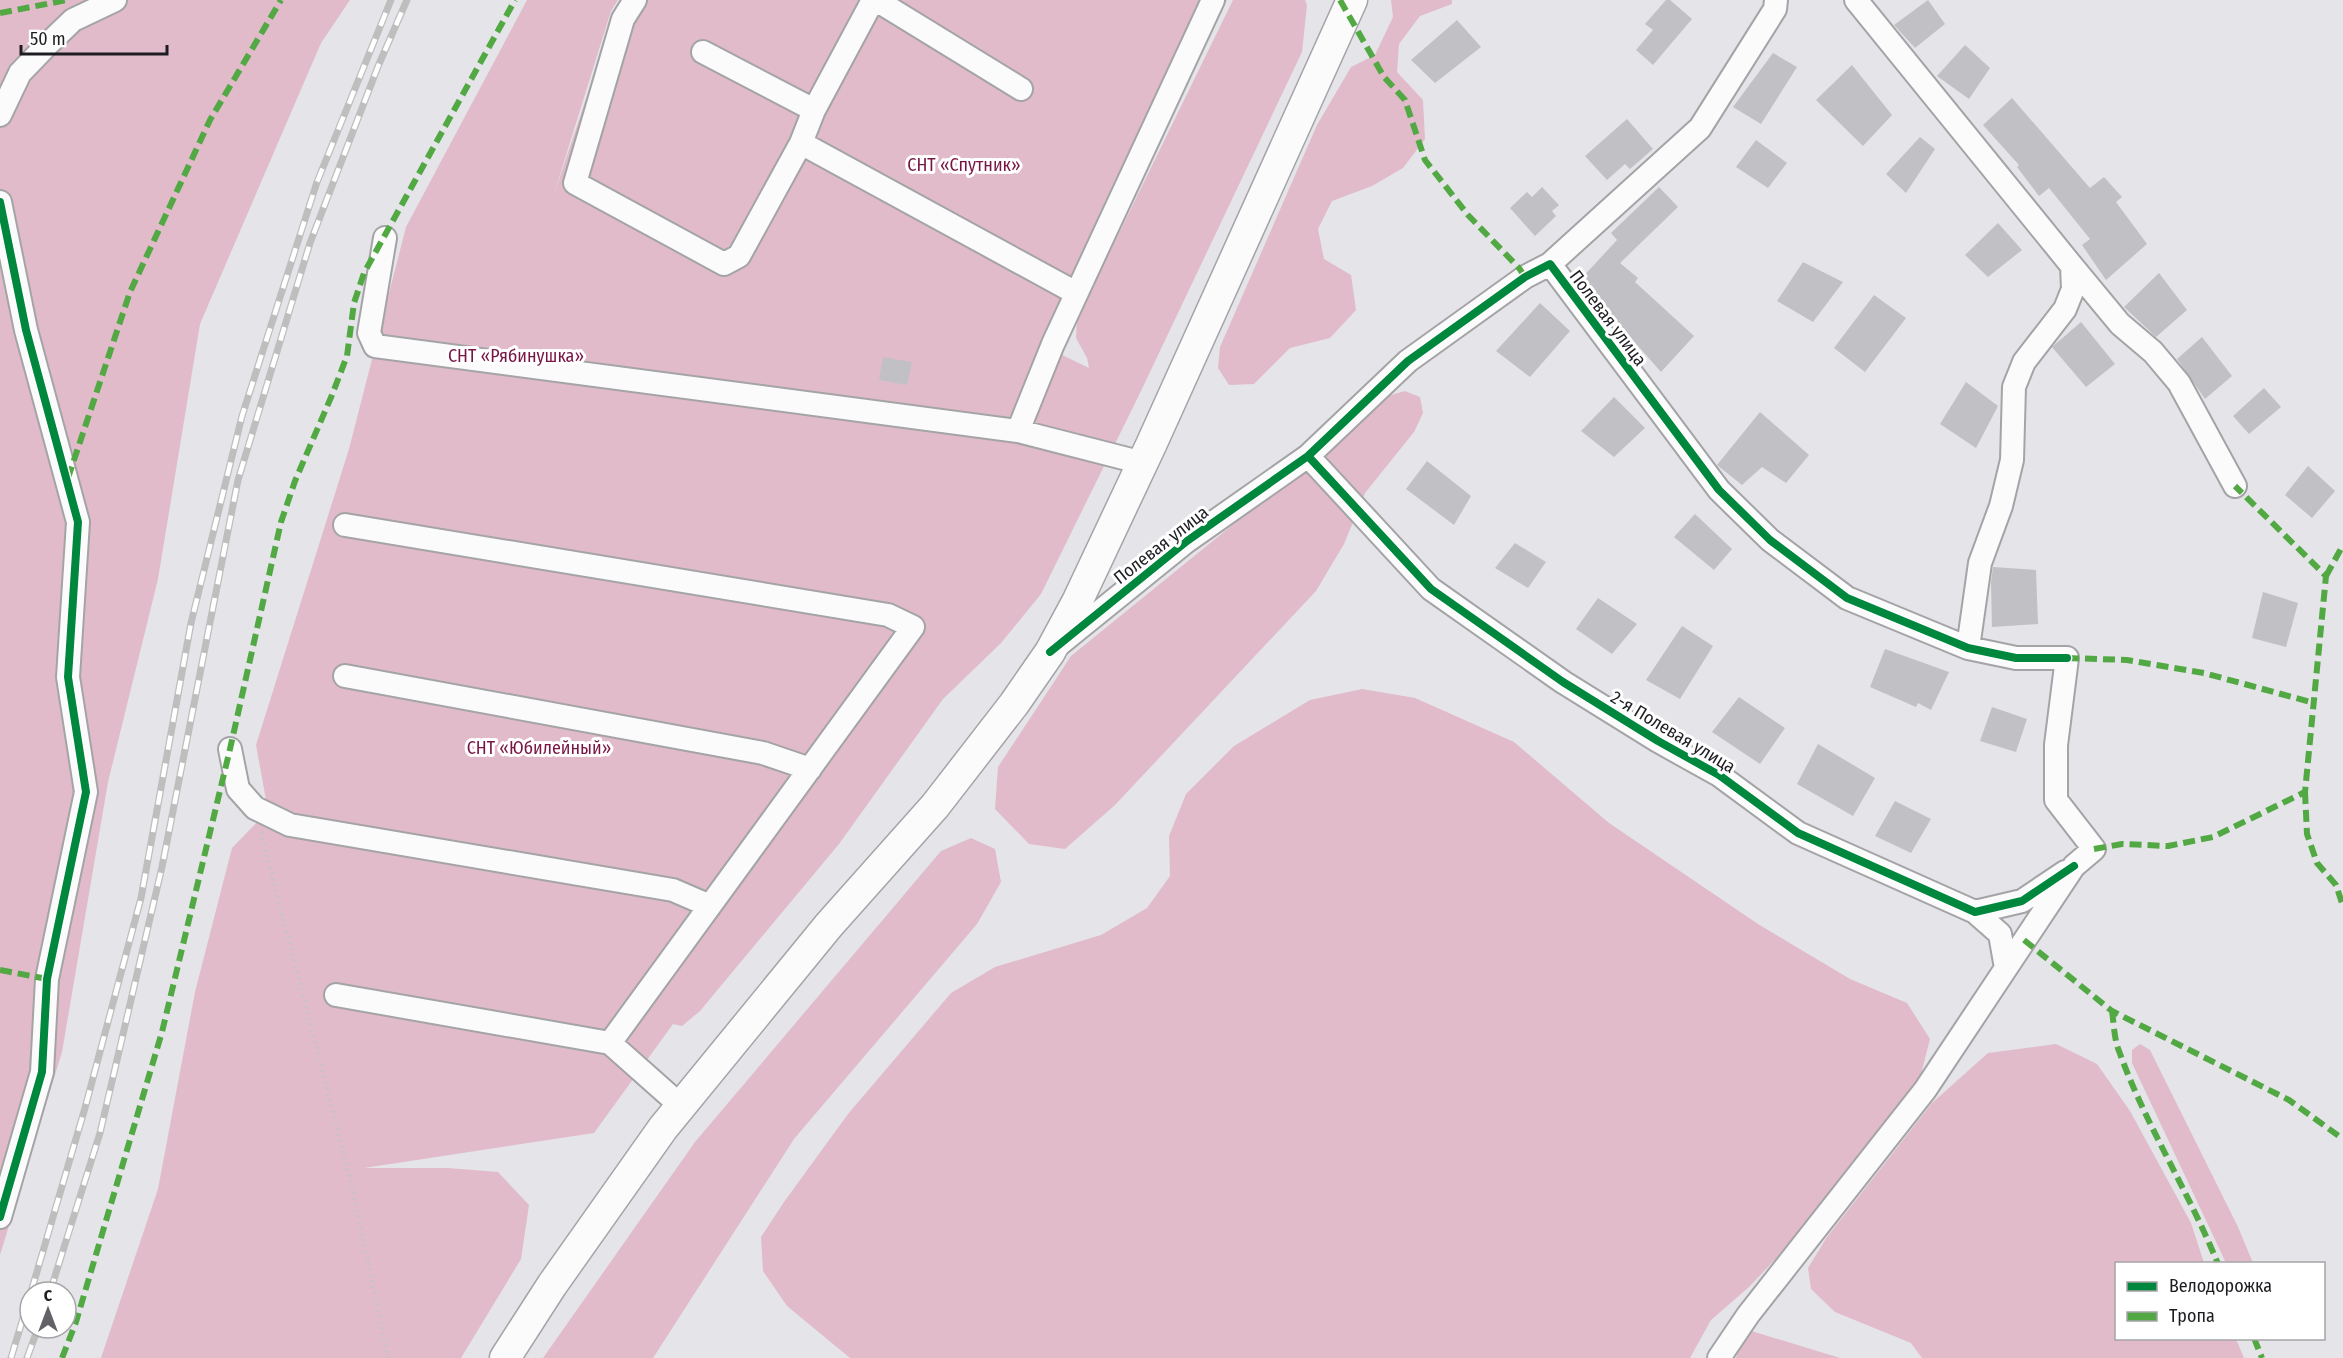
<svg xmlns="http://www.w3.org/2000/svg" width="2343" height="1358" font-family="'Fira Sans Condensed',sans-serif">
  <rect width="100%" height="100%" fill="#e4e4e9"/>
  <path fill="#e1bbca" d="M0,0H350L321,43L200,324L158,579L108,782L62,1052L0,1255Z
    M527,0H618L611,11L553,197L615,13L624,0H1227L1056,352L1089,368L1087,358L1076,338L1077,319L1233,0H1305L1307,5L1302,52L1140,393L1041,594L1001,643L943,699L839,844L700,1011L682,1026L673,1024L594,1133L364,1168H448L498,1172L529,1205L521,1259L461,1358H101L158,1189L195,992L232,848L268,811L256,745L349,449L406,227Z
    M1391,0H1452V4L1420,16L1399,44L1397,72L1423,100L1425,139L1403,168L1372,186L1332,201L1318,229L1324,259L1351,275L1356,310L1330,338L1290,348L1254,384L1229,385L1218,368L1220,347L1317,125L1351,67L1375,55L1393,17Z
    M1405,391L1420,397L1423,413L1414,432L1365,493L1344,544L1316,591L1115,805L1065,849L1029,844L995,809L998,767L1071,656L1304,467L1388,396Z
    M1362,689L1415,698L1514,742L1609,823L1758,924L1850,979L1907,1003L1930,1039L1920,1078L1784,1250L1749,1287L1711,1320L1690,1358H850L787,1306L763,1271L761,1237L784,1202L848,1114L951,993L995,967L1101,935L1147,908L1170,876L1169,836L1186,794L1234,746L1310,700Z
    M971,838L995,849L1001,882L977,924L794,1139L653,1358H543L695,1142L941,851Z
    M2056,1044L2097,1064L2130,1111L2191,1223L2204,1263L2116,1264V1338L2236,1339L2244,1358H1922L1911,1343L1835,1312L1811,1289L1808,1268L1827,1237L1932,1103L1988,1053Z
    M2140,1044L2150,1050L2238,1227L2253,1263H2226L2132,1063V1050Z
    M1745,1329L1840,1358H1736Z"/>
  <path fill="#c1c1c5" d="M1666,0H1670L1692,19L1653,65L1636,50L1653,30L1645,24Z
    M1928,0L1945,24L1915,48L1894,25Z
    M1457,20L1481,47L1435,83L1411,60Z
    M1965,45L1990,68L1969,99L1937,76Z
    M1773,53L1797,67L1761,124L1733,107Z
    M1852,65L1892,115L1863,146L1816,100Z
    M2012,98L2090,188L2104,177L2122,197L2116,202L2147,244L2106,280L2082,245L2090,239L2049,188L2039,196L2017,167L2019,165L1983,125Z
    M1627,119L1653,149L1630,169L1625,164L1607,180L1585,156Z
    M1920,137L1935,149L1906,193L1886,174Z
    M1756,140L1787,163L1768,188L1736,167Z
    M1542,187L1559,205L1552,211L1556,216L1535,236L1510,208L1527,192L1532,197Z
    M1659,187L1678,207L1620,263L1638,278L1635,282L1694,336L1661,372L1607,311L1604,314L1579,281L1617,240L1611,233Z
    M1998,223L2022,250L1988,277L1965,255Z
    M1803,262L1843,282L1813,322L1777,301Z
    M2159,273L2187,310L2156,337L2124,307Z
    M1874,295L1906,318L1865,372L1834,348Z
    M1540,303L1570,331L1530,377L1496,351Z
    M2081,322L2115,364L2086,387L2052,347Z
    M2202,337L2232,376L2205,399L2177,359Z
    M883,357L912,362L907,385L879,380Z
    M1966,382L1998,406L1976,448L1940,424Z
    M2264,388L2281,407L2249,434L2233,416Z
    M1614,397L1645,428L1614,457L1581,431Z
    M1760,412L1809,455L1786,483L1762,467L1742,485L1717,465Z
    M1427,461L1471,496L1454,525L1406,489Z
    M2308,466L2335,491L2312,518L2285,495Z
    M1695,514L1732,549L1714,570L1674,537Z
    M1515,543L1546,562L1528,588L1495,568Z
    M1993,567L2036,570L2038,624L1992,627L1991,582Z
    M2263,592L2298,603L2286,647L2252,638Z
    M1598,598L1637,624L1612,654L1576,629Z
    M1682,626L1713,646L1680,699L1646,680Z
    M1885,649L1949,672L1931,710L1918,703L1916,707L1870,687Z
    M1739,697L1785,728L1760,764L1712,732Z
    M1992,707L2027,719L2016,752L1980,741Z
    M1818,744L1875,778L1853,816L1797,784Z
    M1895,801L1931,819L1911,853L1875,836Z"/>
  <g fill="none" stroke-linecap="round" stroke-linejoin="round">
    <g stroke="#a4a4a7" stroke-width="26">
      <path id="minor" d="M635,0L623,19L575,183L724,264L739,256L801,143L814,110L873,0
        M876,0L1021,89
        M1856,0L2072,266L2120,324L2153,352L2179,383L2235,486
        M703,52L814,110
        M0,115L20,73L48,44L73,20L115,0
        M801,143L1076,293
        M0,202L26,330L78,522L68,677L86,792L47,979L42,1072L0,1217
        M385,238L369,333L375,346L1018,431L1143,463
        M1550,264L1700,128L1775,9L1776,0
        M1018,431L1053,344L1213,0
        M1308,456L1431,589L1563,682L1658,741L1719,775L1798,833L1975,912L2022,901L2065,872
        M345,525L888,615L913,627L610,1043
        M1056,647L1187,541L1308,456L1408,361L1525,277L1550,264L1719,490L1770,540L1847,598L1968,648L2016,658H2067L2056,745V800L2094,849L2074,866L1925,1090L1748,1315L1719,1358
        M1968,648L1980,563L2001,506L2012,460L2014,387L2024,362L2065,309L2073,289L2072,266
        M345,676L763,753L810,769
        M230,749L238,789L255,808L290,825L673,890L710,906
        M1975,912L2000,934L2006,968
        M336,995L610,1043L681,1106"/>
    </g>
    <g stroke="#a4a4a7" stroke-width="33">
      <path id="major" d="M505,1358L552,1285L663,1128L829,925L935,806L1014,704L1050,652L1078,600L1151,445L1352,0"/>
    </g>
    <path stroke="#c4c4c6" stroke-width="4" stroke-dasharray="1.5 4.5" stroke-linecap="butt" d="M261,832L351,1182L388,1358"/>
    <use href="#minor" stroke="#fbfbfc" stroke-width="22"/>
    <use href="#major" stroke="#fbfbfc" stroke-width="30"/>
    <g stroke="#bebebe" stroke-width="7">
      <path id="rail" d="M31,1292L85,1108L141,898L191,623L242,416L317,182L391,0
        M50,1292L100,1133L162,867L238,480L310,243L379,64L407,0
        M11,1358L30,1295
        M27,1358L38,1328"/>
    </g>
    <use href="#rail" stroke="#fff" stroke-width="4.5" stroke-dasharray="14" stroke-linecap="butt"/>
    <path stroke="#52a943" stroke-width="6" stroke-dasharray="12 6" stroke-linecap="butt" d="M1340,0L1384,77L1405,100L1425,160L1468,215L1519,268L1525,277
      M0,13L67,0
      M68,478L130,292L210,120L281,0
      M2326,576L2343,545
      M2067,658L2127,660L2204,673L2314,703
      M2305,792L2307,834L2317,863L2336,885L2343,906
      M2094,849L2122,844L2168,846L2213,837L2305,792L2326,576L2235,486
      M2024,940L2112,1011L2289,1100L2343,1139
      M0,970L47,979
      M2112,1011C2114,1024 2114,1039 2119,1051C2145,1124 2189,1192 2218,1264
      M2254,1338L2262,1358
      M62,1358L76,1322L162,1032L230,749L281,522L295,481L332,395L347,356L354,303L364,273L515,0"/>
    <g stroke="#fff" stroke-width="11">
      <path id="cycleway" d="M0,202L26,330L78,522L68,677L86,792L47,979L42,1072L0,1217
        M1308,456L1431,589L1563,682L1658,741L1719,775L1798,833L1975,912L2022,901L2074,866
        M1050,652L1187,541L1308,456L1408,361L1525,277L1550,264L1719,490L1770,540L1847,598L1968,648L2016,658H2067"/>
    </g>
    <use href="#cycleway" stroke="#00873e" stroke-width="8"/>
  </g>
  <g text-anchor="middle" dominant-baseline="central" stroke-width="6" stroke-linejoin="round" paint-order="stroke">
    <g font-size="18" fill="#781544" stroke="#fff">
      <text x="964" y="165">СНТ «Спутник»</text>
      <text x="516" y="356">СНТ «Рябинушка»</text>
      <text x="539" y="748">СНТ «Юбилейный»</text>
    </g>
    <g font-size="18" fill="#1e1d21" stroke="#fff">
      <text transform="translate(1608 318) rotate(53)">Полевая улица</text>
      <text transform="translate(1161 545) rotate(-38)">Полевая улица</text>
      <text transform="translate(1673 732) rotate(31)">2-я Полевая улица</text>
    </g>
  </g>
  <rect x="2115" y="1262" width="210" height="78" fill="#ffffff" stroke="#a5a5a6" stroke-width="1.5"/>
  <rect x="2127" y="1282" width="30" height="9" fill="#00873e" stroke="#a5a5a6" stroke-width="1.5"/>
  <text x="2169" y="1292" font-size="18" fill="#1e1d21">Велодорожка</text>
  <rect x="2127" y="1312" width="30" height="9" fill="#52a943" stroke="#a5a5a6" stroke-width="1.5"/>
  <text x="2169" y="1322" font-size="18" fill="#1e1d21">Тропа</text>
  <g transform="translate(48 1310)"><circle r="28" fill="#ffffff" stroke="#a5a5a6" stroke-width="1.5"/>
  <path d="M0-4.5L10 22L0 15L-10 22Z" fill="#636367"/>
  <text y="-9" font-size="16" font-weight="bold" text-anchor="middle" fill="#1e1d21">С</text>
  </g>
  <path d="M21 45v9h146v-9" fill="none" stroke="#1e1d21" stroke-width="3"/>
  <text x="30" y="45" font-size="18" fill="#1e1d21" stroke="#ffffff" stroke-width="4.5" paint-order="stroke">50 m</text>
</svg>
